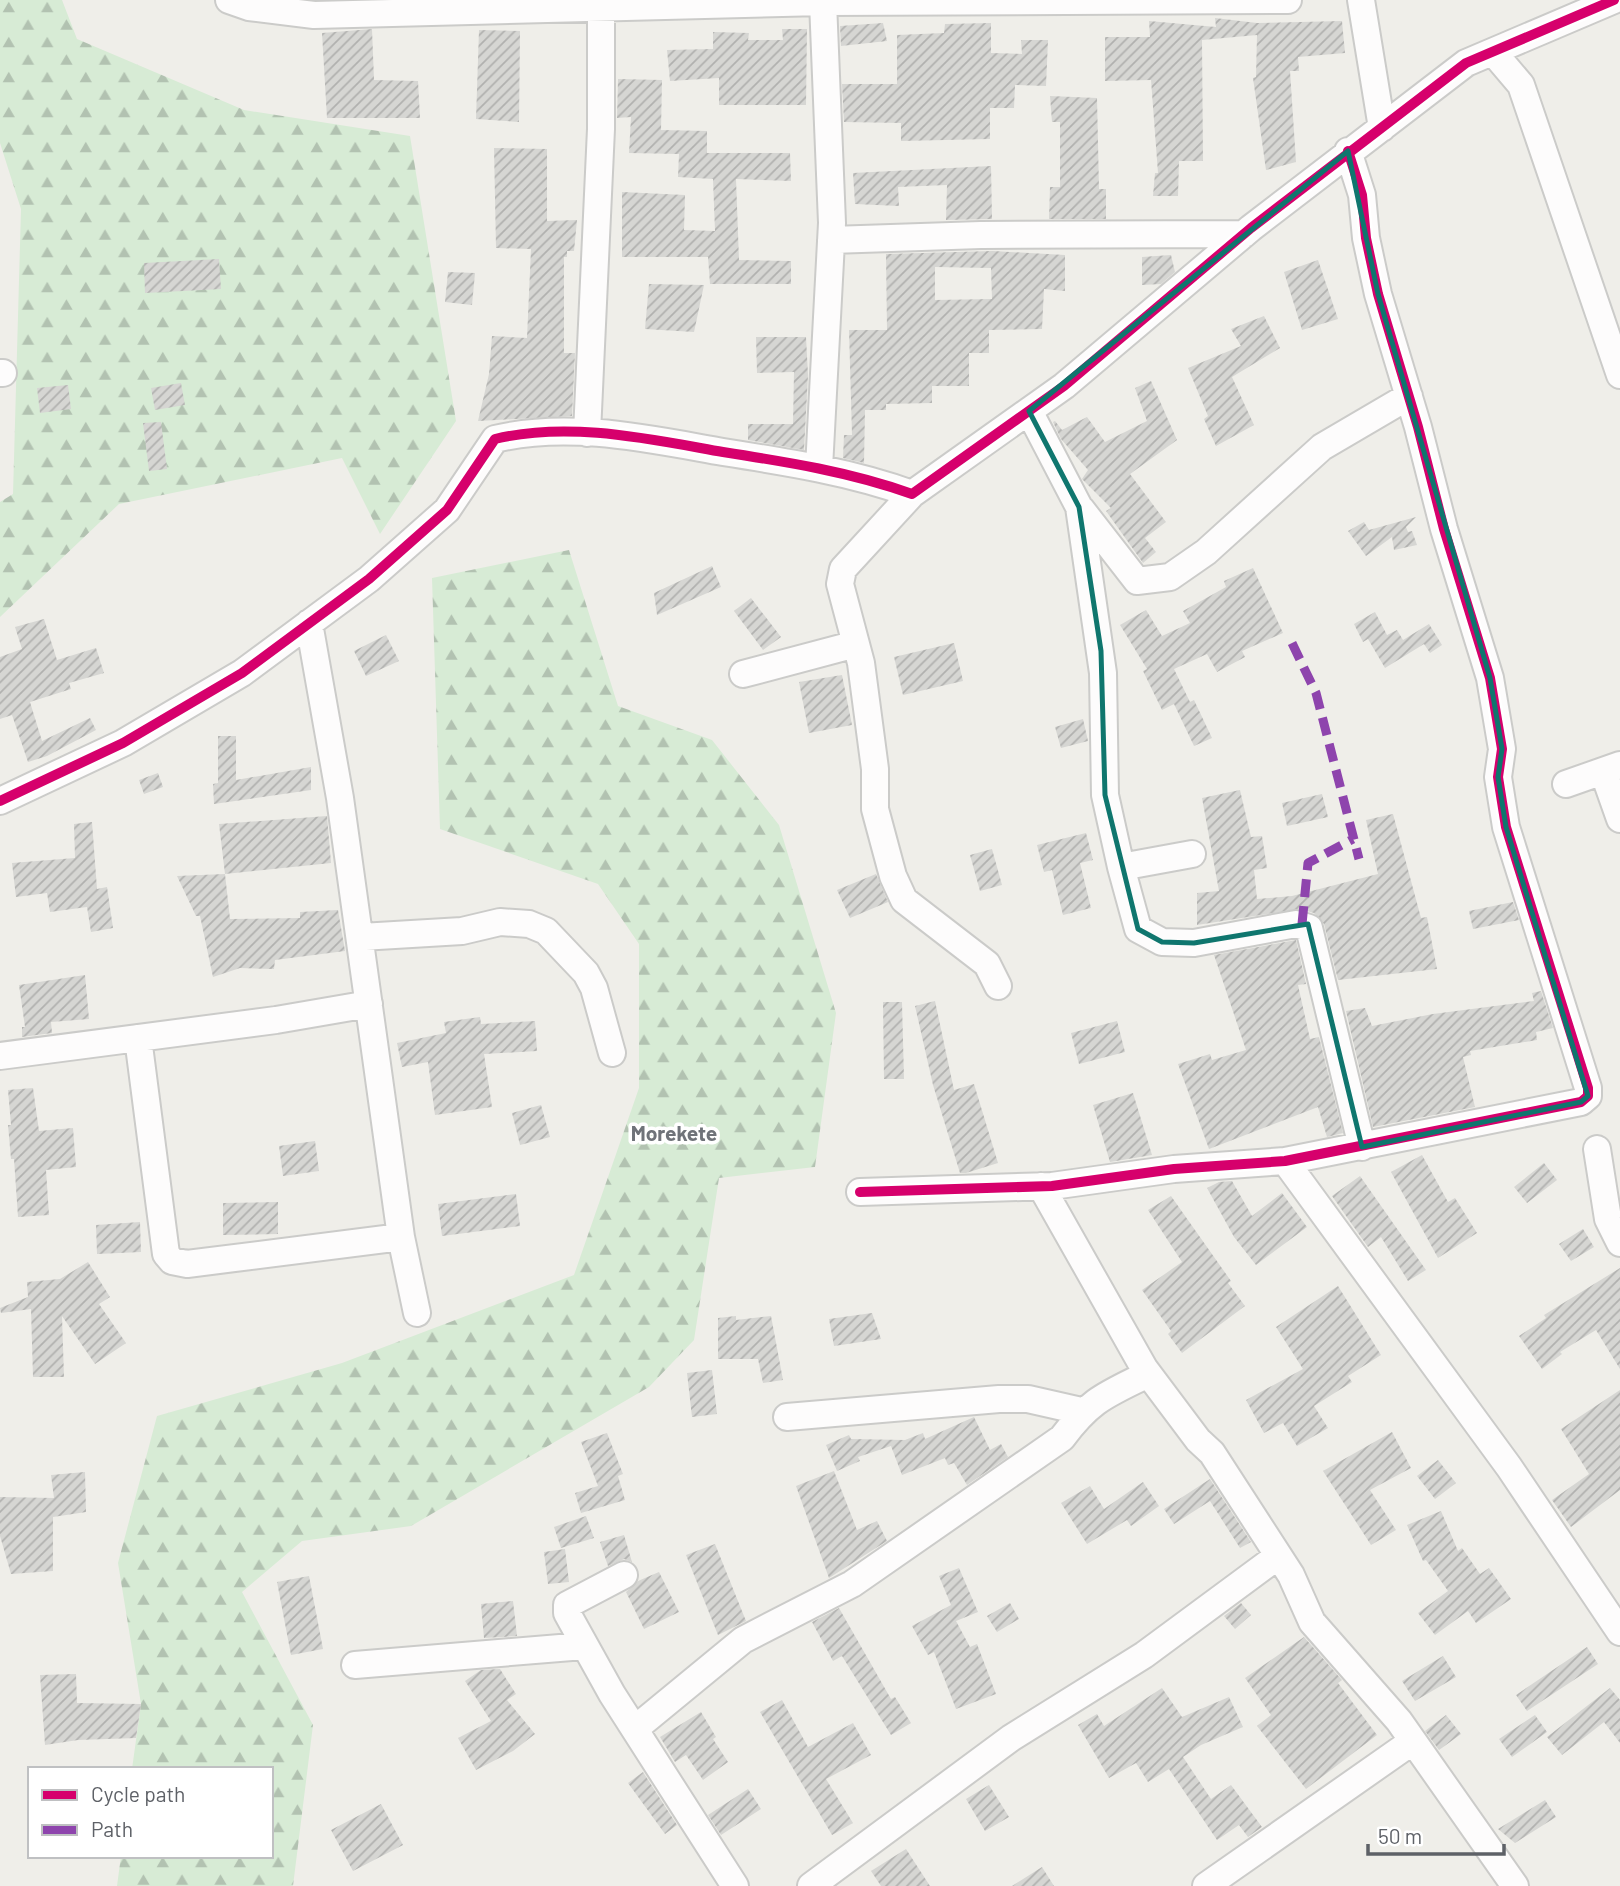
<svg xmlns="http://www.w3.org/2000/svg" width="1620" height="1886" font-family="Barlow,sans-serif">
  <defs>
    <pattern id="forest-firs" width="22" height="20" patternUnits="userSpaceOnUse" patternTransform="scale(1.75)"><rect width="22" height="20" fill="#d7ebd5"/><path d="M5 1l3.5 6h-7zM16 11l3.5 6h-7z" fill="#b2c2b1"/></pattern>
    <pattern id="building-hatch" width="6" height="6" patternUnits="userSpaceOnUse" patternTransform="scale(1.75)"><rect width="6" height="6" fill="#d6d6d3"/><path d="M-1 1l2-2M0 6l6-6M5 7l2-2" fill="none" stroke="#b1b1af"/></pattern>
  </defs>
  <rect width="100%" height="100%" fill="#efeee9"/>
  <path fill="url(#forest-firs)" d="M0,0H62L77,39L244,110L410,136L456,421L380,534L342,458L119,504L0,617V502L13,494L21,209L0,143Z
    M569,550L618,706L712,740L779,825L836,1013L815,1167L719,1178L694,1340L649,1387L411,1526L302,1541L242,1592L313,1725L293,1886H117L121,1856H271V1769H132L141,1704L118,1563L157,1416L342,1363L574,1275L639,1088V944L598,884L440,829L432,578Z"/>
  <path fill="url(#building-hatch)" fill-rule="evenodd" d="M1215,18L1257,23L1342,21L1345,53L1298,57L1299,71H1290L1296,162L1266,170L1253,78L1256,77L1257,35L1202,40L1203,161H1179L1178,196H1153L1155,173H1158L1151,80L1105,81V37H1150L1149,21L1216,27Z
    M883,23L887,41L841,46L840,26Z
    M991,23V53L1022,54L1021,40H1048L1046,86L1015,85L1014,108H990V139L901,141V123L844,122L842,84H897V35L944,33L945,24Z
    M372,29L374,80L418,81L420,118H327L322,33Z
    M782,29H807L806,105H719V78L670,81L667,50L713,49V32L749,33L748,40H783Z
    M479,30L520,31L519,122L476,119Z
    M618,79L662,80L661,130L707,131V153H790L791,181L736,179L739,260L791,261V284H710L708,257H622V192L685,195L684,230L715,231L713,179L678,177L679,154L629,153L631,117L617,118Z
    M1050,96L1097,98L1099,189H1106V219H1049L1050,187H1060V122H1052Z
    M494,148L547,149V221L577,220L574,251H567V257H564V353H575L572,416L478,421L489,374L492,336L527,338L531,249L496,248Z
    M991,166L992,219L946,220L947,185L898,187L899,206L855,204L853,173Z
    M993,251L1065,255V291L1044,289L1042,329L989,330V353H969V386H932V403L886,404V410H865L864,463L843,458L844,435H852L849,330H887L886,254ZM935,267L991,268L992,299L935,300Z
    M1171,255L1175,272L1161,284L1142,285V257Z
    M219,259L221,289L145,293L144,263Z
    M1318,260L1338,319L1302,330L1284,272Z
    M448,272L475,273L472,305L445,302Z
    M649,284L704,285L694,332L645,329Z
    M1264,316L1280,348L1232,377L1254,425L1216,446L1204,419L1208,416L1188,368L1241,346L1231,329Z
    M756,337H806L808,375L804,450L748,440V424H793L794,372L757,373Z
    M1151,381L1177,440L1130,474L1166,522L1145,538L1156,552L1143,563L1106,511L1111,508L1082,479L1088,470L1061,439L1053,422L1055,421L1062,430L1087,417L1105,442L1147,421L1135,388Z
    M181,383L185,405L155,410L151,388Z
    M68,385L71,409L40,413L37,388Z
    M161,422L167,469L149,471L143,423Z
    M1416,517L1406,527L1408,532L1412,531L1417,545L1394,550L1392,537L1366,556L1348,531L1364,522L1369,530Z
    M712,566L721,587L657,615L654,593Z
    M1253,568L1283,633L1242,651L1245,657L1217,672L1207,654L1174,669L1190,702L1194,700L1212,738L1194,746L1174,704L1162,710L1143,671L1147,669L1120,625L1146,610L1162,636L1190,623L1183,611L1226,587L1224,581Z
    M751,598L781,637L763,650L734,611Z
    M1375,612L1387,635L1397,630L1403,640L1429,624L1442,645L1430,653L1424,644L1385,668L1368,639L1363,642L1354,624Z
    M44,619L57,660L96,648L104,673L69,683L71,689L30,702L42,741L90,718L96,730L47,756L28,762L12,715L0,719V657L22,649L15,627Z
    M386,635L399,661L366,676L354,651Z
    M954,643L963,681L903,695L894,657Z
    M842,675L852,725L809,733L799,682Z
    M1083,719L1088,741L1061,748L1055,727Z
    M218,736H236V780L311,767V790L214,804L213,784L218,783Z
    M158,773L163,787L144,794L139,780Z
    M1240,790L1251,837L1262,836L1267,868L1254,870L1257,899L1292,896L1378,874L1366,820L1393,814L1421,918L1427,917L1437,969L1338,980L1324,924L1314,913L1300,909L1197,925V893L1219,891L1202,798Z
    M1322,794L1328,817L1287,826L1282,803Z
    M327,816L331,863L225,874L219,824Z
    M92,822L97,889L107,887L113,928L91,932L87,907L50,912L47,893L16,897L12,863L75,858L74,824Z
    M1086,833L1093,860L1080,863L1091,908L1063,915L1052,870L1044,872L1037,845Z
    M992,849L1002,885L980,891L970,855Z
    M225,874L230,919L300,918V912L338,910L345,951L275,960L274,969L240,968L213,977L200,916H196L177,876Z
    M876,874L888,902L850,918L837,890Z
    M1513,902L1519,920L1473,929L1469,911Z
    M1296,940L1306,984L1298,985L1310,1039L1319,1037L1343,1133L1327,1137L1318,1107L1209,1149L1178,1064L1210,1054L1212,1060L1246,1050L1214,955Z
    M85,975L89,1019L51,1022L52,1033L22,1037V1027H25L19,985Z
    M1541,991L1553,1028L1536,1032L1537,1040L1470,1051L1471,1055L1463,1057L1475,1107L1373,1127L1346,1011L1365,1008L1372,1026L1433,1014L1534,1001L1532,993Z
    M935,1001L954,1090L974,1084L998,1163L966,1173H960L933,1085L915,1006Z
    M883,1002H902L904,1079H884Z
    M480,1017L481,1024L535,1021L537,1051L484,1054L492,1107L435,1115L428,1062L402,1067L397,1043L446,1033L444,1022Z
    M1117,1021L1125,1052L1079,1064L1071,1033Z
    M33,1088L39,1131L73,1128L76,1167L46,1170L49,1215L18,1217L14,1159H11L8,1125H11L8,1090Z
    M1133,1093L1152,1155L1110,1162L1093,1105Z
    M541,1105L550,1137L520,1145L512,1113Z
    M315,1141L319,1171L283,1176L279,1146Z
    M1422,1155L1448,1202L1455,1198L1477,1233L1438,1258L1391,1172Z
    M1544,1163L1557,1180L1527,1203L1514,1187Z
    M1360,1176L1426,1270L1408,1281L1381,1237L1368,1247L1332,1196Z
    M1232,1181L1252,1216L1282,1193L1307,1227L1256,1265L1234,1237L1207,1188L1219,1182Z
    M516,1194L520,1226L442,1236L438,1204Z
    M1171,1196L1231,1281L1228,1283L1245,1306L1182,1353L1168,1334L1171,1331L1142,1290L1182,1262L1148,1210Z
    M278,1202V1234L223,1235V1203Z
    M140,1222L141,1252L97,1254L96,1225Z
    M1583,1229L1594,1247L1571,1261L1559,1244Z
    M88,1262L110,1297L99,1304L126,1343L95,1364L62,1316L64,1377H33L31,1309L1,1313L0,1308L28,1297L27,1282L60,1279Z
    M1620,1268V1369L1596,1330L1560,1352L1562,1354L1542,1369L1519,1336L1546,1318L1544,1315Z
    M1338,1286L1381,1355L1348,1376L1352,1382L1314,1406L1328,1428L1297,1446L1283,1423L1264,1433L1246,1400L1303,1369L1276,1327Z
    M872,1313L881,1339L834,1346L829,1319Z
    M736,1316V1320L771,1316L783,1380L763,1383L758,1359H718V1318Z
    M712,1370L717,1414L692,1417L687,1373Z
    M1620,1390V1490L1571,1527L1552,1500L1589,1474L1561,1429Z
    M974,1417L990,1450L1001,1444L1008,1457L967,1485L954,1463L948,1465L945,1458L902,1475L891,1446L858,1457L860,1461L837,1471L826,1445L849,1435L851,1439L905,1440L923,1433L925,1439Z
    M1392,1432L1411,1468L1370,1490L1396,1530L1371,1545L1323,1471Z
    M607,1433L623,1474L618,1476L625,1500L581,1513L575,1493L598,1486L581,1442Z
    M1438,1460L1456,1483L1435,1499L1417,1476Z
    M834,1471L857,1530L877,1521L887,1541L829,1578L796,1486Z
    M85,1472L86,1512L53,1517V1571L11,1574L0,1536V1497L54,1498L51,1475Z
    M1210,1479L1251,1542L1240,1548L1210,1501L1174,1524L1164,1509Z
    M1143,1482L1159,1506L1131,1526L1127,1520L1087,1544L1061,1503L1090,1486L1104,1509Z
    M1441,1511L1458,1551L1462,1548L1480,1574L1489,1568L1511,1599L1476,1623L1468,1611L1435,1635L1418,1613L1448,1591L1426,1560L1423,1561L1407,1525Z
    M586,1516L594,1538L561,1548L554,1527Z
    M624,1535L632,1562L624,1559L608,1566L600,1542Z
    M715,1544L746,1621L718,1635L686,1555Z
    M565,1549L569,1582L548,1584L544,1552Z
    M959,1568L978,1612L956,1621L970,1647L977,1644L996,1694L956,1709L934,1652L928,1655L912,1626L951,1605L939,1576Z
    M659,1572L679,1612L644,1629L626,1592L638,1581Z
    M309,1576L323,1649L291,1655L277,1582Z
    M513,1601L517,1636L484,1638L481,1604Z
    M1010,1603L1019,1619L997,1632L987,1616Z
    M1241,1603L1251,1615L1235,1629L1224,1616Z
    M839,1608L891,1699L895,1697L911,1723L891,1735L842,1656L833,1661L812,1622Z
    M1304,1637L1342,1680L1338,1683L1377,1735L1306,1789L1257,1726L1271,1715L1245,1678Z
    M1587,1647L1598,1664L1527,1711L1516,1695Z
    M1443,1656L1456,1677L1415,1701L1402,1681Z
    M500,1669L516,1694L507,1700L535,1734L513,1751L476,1770L458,1738L491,1721L465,1681L481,1670Z
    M76,1674L77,1703L141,1704L136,1738L78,1740L45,1745L40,1675Z
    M1162,1688L1182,1717L1229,1697L1243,1727L1201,1745L1183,1757L1211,1799L1231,1785L1262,1827L1248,1837L1239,1825L1217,1840L1169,1769L1148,1782L1136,1763L1109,1778L1078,1725L1097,1714L1104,1726Z
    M1610,1688L1620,1700V1743L1604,1722L1562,1755L1547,1737Z
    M782,1700L808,1747L853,1723L871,1755L826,1779L853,1823L832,1835L760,1712Z
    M701,1712L716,1737L713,1739L728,1762L703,1780L686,1755L675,1762L660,1737Z
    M1446,1715L1461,1734L1439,1750L1425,1731Z
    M1535,1715L1547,1732L1512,1757L1499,1739Z
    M643,1772L677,1825L665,1834L628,1783Z
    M989,1785L1009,1817L985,1831L966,1799Z
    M748,1789L761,1809L721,1835L708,1815Z
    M1545,1800L1556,1817L1515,1843L1498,1829Z
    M381,1804L403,1845L353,1871L331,1830Z
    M906,1849L930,1886H881L871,1871Z
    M1042,1867L1054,1886H1012Z"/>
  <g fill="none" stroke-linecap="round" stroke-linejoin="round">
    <g stroke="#cbcbc9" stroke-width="30">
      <path id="minor" d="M229,0L249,7L314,15L823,2L1288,0
        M1361,0L1382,128
        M1493,52L1521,85L1620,375
        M831,240L981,235L1244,234
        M0,373H3
        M1029,411L1079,507L1103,673L1105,795L1121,867L1192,854
        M587,433L601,129V6
        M819,468L832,223L823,2
        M912,494L843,569L840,584L861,663L875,769V809L893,876L904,900L987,964L998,986
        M1081,509L1137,581L1170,577L1206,552L1322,447L1409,396
        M309,623L340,798L401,1237L417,1313
        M743,674L856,644
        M1603,771L1620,819
        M1566,784L1620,765
        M0,801L123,743L242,673L369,579L447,510L495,439C569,421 649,439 723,452C787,462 851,472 912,494L1064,386L1251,228L1466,63L1614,0
        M1121,867L1138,929L1162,942L1194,943L1296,924L1309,928L1362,1147
        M361,937L462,931L500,922L529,924L546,931L586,973L594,988L612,1053
        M138,1038L166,1254L172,1261L187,1264L401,1237
        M0,1056L276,1020L369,1004
        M1597,1149L1608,1219L1620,1243
        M1285,1161L1509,1467L1620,1632
        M1041,1186L1144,1368L1198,1440L1212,1453L1291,1575L1312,1622L1399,1721L1515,1886
        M860,1192L1052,1186L1174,1169L1285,1161L1581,1102L1588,1096V1088L1506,827L1498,777L1502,749L1490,678L1444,529L1418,427L1378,294L1366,238L1362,195L1348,151
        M787,1417L999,1399H1028L1081,1411
        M624,1575L567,1605V1613L612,1694L735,1886
        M355,1665L584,1646
        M636,1728L743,1640L852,1584L1062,1438C1091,1399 1106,1395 1148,1374
        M811,1886L1011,1738L1144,1655L1278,1556
        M1206,1886L1413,1741"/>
    </g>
    <use href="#minor" stroke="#fdfcfc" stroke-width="26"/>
    <path stroke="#8e44ad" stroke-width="9" stroke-dasharray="18 9" stroke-linecap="butt" d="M1292,643L1316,693L1359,859
      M1302,924L1308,863L1353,839"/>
    <g stroke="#fff" stroke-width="15">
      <path id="cycleway" d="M0,801L123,743L242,673L369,579L447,510L495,439C569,421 649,439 723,452C787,462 851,472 912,494L1064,386L1251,228L1466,63L1614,0
        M860,1192L1052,1186L1174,1169L1285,1161L1581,1102L1588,1096V1088L1506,827L1498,777L1502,749L1490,678L1444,529L1418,427L1378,294L1366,238L1362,195L1348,151"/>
    </g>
    <use href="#cycleway" stroke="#d6006c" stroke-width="10"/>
  </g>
  <path fill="none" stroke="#0f766e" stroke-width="5" stroke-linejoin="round" d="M1348,151L1378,294L1490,678L1502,749L1498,777L1506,827L1588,1096L1581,1102L1362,1147L1308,924L1194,943L1162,942L1138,929L1105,795L1101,651L1079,507L1029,411Z"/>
  <g text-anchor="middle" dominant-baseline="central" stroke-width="7" stroke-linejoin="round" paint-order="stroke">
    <g font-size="21" font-weight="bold" fill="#6f7379" stroke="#fff">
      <text x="674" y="1132">Morekete</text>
    </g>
  </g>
  <rect x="28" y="1767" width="245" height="91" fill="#ffffff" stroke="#bfc0c2" stroke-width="2"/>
  <rect x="42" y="1790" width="35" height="10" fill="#d6006c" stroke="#bfc0c2" stroke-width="2"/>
  <text x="91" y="1802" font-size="21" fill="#5e6167">Cycle path</text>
  <rect x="42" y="1825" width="35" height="10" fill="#8e44ad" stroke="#bfc0c2" stroke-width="2"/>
  <text x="91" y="1837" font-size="21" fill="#5e6167">Path</text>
  <path d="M1368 1844v10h136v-10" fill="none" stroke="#5e6167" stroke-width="3.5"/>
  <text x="1378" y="1844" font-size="21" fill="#5e6167" stroke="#ffffff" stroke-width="5" paint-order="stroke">50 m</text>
</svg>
